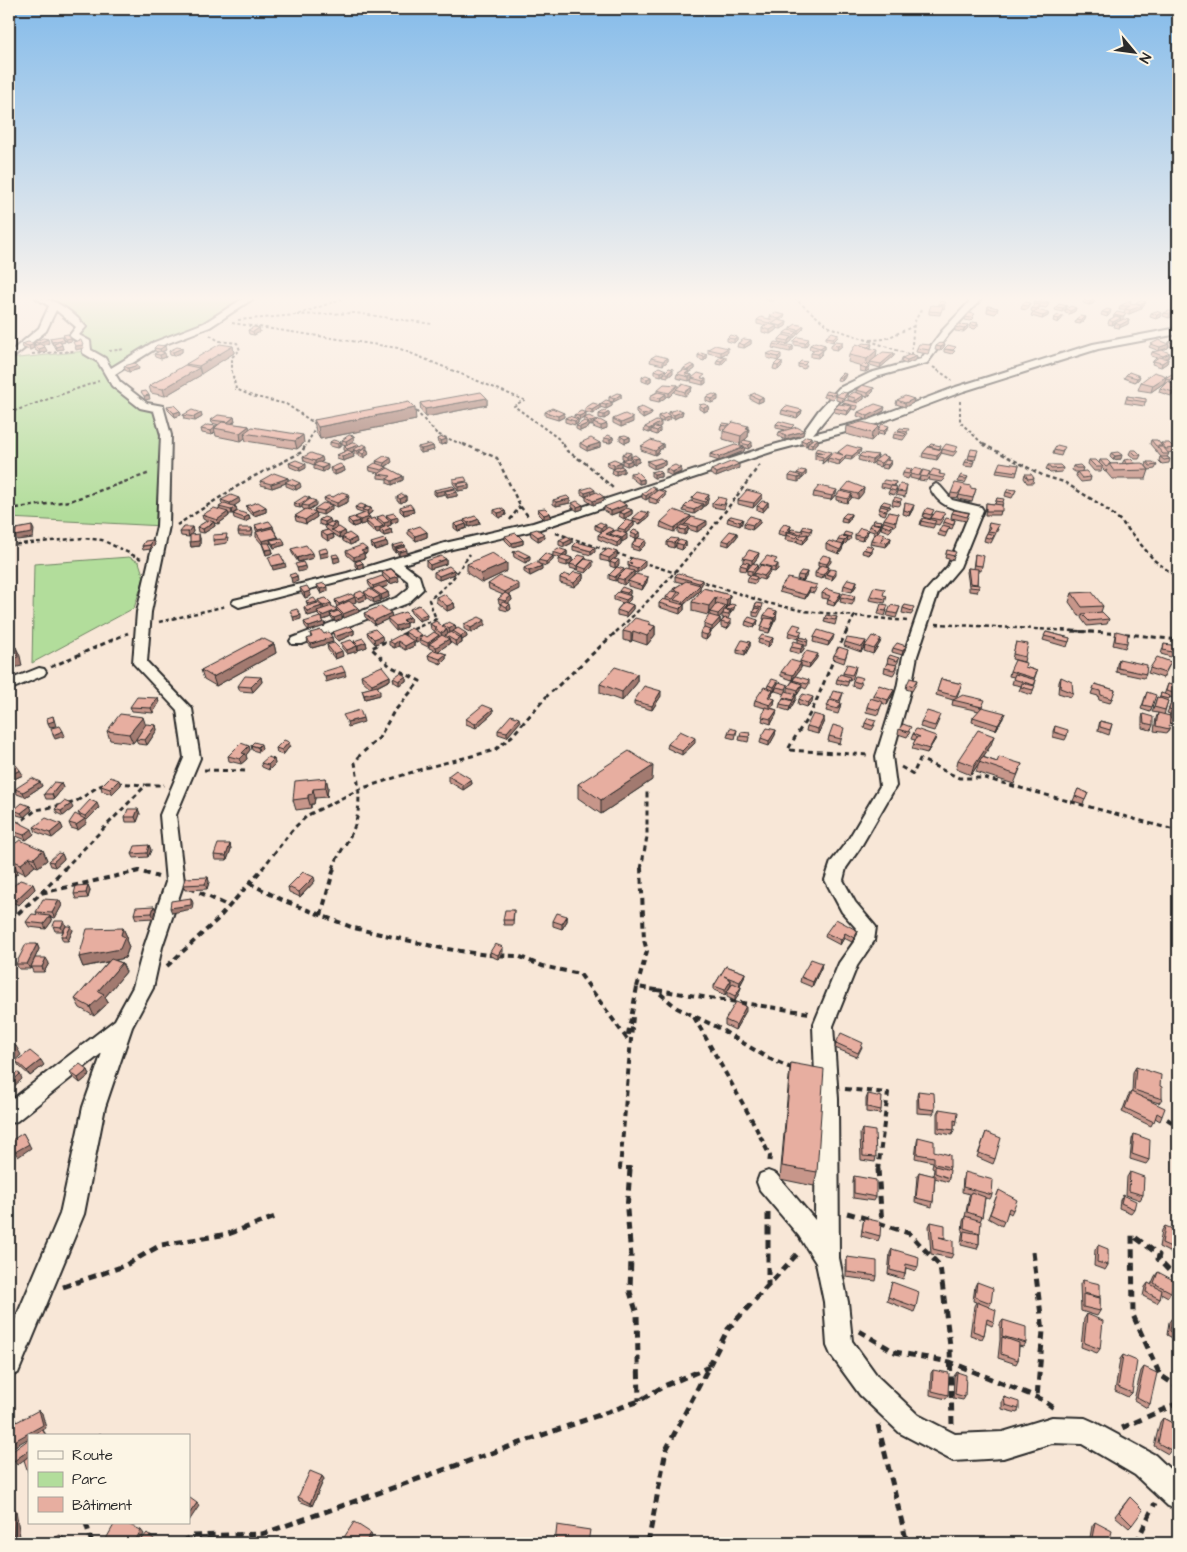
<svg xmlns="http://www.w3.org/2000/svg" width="1187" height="1552" font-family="'Architects Daughter',sans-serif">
  <rect width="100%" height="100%" fill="#f8e7d7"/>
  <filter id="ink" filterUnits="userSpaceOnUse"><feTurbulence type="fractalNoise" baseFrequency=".02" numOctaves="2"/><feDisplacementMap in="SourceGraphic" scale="10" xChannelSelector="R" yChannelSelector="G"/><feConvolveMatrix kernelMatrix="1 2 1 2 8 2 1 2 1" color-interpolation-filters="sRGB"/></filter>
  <g filter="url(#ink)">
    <path fill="#b2dd9b" stroke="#6e8463" d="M50,298H250L207,325L167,339L110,373L144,406L159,408L166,435L163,526L9,518V359L86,351L74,336L81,327Z
      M129,557L139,562L144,578L134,608L32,663L34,564Z"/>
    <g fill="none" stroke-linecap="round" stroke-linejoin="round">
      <g stroke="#2b2b2b" stroke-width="4">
        <path id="minor" d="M36,298C56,298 73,312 86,327L79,335L90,341L91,350L105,358L111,368L152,343L204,323L244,298H254L210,327L158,347L115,374L120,382L147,403L163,406L171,435L169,526L151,612L147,662L192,709L200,758L176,815L184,882L162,947L153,988L132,1027L105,1107L84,1214L18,1373L9,1377V1334L60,1214L83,1107L102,1053L17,1121L9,1124V1102L115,1020L133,987L144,947L166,882L160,815L184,758L177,710L133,663L137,612L157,526L161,435L154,411L140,408L112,386L98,362L83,353L82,344L69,336L76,327L56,310L46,331L9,361V353L39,328L49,306Z
          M973,298H982L948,335L927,363L876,377L847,392L813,434L868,420L956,387L1093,344L1178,328V334L1098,349L964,391L876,424L774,451L540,529L452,549L403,564L419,576L423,589L408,603L302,644H292L290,641L292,638L398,597L409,588L408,581L391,568L239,607L232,603L234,600L347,573L445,543L533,523L766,447L799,438L819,410L839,388L870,373L921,359L942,331Z
          M936,484L940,486L952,500L981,507L983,510L960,567L938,593L917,656L911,688L892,756L896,786L860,848L846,868L843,880L855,902L876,927L874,941L857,966L833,1026L838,1099L839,1258L848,1302L852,1341L878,1377L918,1415L955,1434L1003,1432L1052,1417L1085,1418L1094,1422L1155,1455L1178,1477V1510L1168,1506L1135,1475L1082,1444L1052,1443L1003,1458L953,1461L900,1433L860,1395L831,1355L827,1346L824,1302L816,1263L799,1236L760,1190L757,1182L760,1174L768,1171L776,1174L815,1220L816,1099L813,1026L839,963L856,939L857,929L842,912L825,880L831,862L848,840L880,786L876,756L897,688L903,656L925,592L948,566L970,512C952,509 939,506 930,488Z
          M39,668L44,669L46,672L44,675L9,690V680Z"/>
      </g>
      <path stroke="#2b2b2b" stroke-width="2" stroke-dasharray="3 2.5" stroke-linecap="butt" d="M794,298L829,327L911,355L914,323L922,308
        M297,315L355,313L432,324
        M238,320L297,315L344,298
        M232,323L398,348L524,400L514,406L559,439L563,446
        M210,335L219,341L237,343L240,350L232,357V372L236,389L252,396L286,404L317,425L306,446
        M870,340L885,339L914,326
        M109,351L125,349
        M32,354L75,351
        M933,367L952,380
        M960,401V422L985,446
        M416,411L437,434L466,446
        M9,413L99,381"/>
      <path stroke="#2b2b2b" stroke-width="2.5" stroke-dasharray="4 3" stroke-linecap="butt" d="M463,444L497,458L520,506L528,516
        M563,444L567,451L588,465L614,489
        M983,444L1044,476L1064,482L1101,505L1121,521L1154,560L1178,578
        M9,509L70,501L150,473
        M510,520L520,506
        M177,525L247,480L302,452L306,444
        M556,533L633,559
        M9,545L83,538L102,540L141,559
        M641,562L676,573
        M698,580L767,603L804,611L907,621
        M159,622L226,606
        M936,624L1095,632
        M407,632L436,619L429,600L451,581L470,554
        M616,632C670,582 718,524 760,464
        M846,632L855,615"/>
      <path stroke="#2b2b2b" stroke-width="3" stroke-dasharray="5 4" stroke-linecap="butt" d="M847,631C834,656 825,681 814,706C807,721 795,735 788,750L868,755
        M1071,631L1128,634L1178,640
        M401,635L410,631
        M51,667L128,633
        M901,767L913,774L920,759L959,778H984L1178,831
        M204,770L246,771
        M117,783L145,785
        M68,804C83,801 92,787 106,784
        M16,825L36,810L62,805
        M64,869L146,785H164
        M262,869L293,829L308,815L360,789L425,768L495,750L512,736L546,697L617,631
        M333,869C337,855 347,844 353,830C362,810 359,784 355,763L360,755L379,738L393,713L420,681L390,666L371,648L390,640
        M641,869L647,837V790"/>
      <path stroke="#2b2b2b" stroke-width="4" stroke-dasharray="6 4.5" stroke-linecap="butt" d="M249,883L282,900L354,928L441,948L487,955L518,956L542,966L580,974L627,1039L637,987L656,990L677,1008L717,1027L766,1057L793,1069
        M190,888L229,906
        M41,893L65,868
        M9,913L15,916L41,893L139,871L158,877
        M321,915L334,868
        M9,922L15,916
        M167,966L217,920L263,868
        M637,987L647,951L644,940L641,868
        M657,990L809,1013
        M694,1017L752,1120L770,1156L769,1164
        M845,1089L888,1093L878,1170
        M1167,1119L1178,1126
        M630,1170V1168H620L633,1016"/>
      <path stroke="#2b2b2b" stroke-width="5" stroke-dasharray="8 5.5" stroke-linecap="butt" d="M630,1169L627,1210L631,1256L630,1292L637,1314L639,1401
        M878,1169L882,1224
        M768,1213V1286
        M847,1213L868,1219
        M878,1223L909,1233L940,1266L950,1346L952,1424
        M1033,1252L1043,1331L1037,1397
        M1178,1280L1158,1259L1159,1255L1132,1235L1133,1315L1160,1375L1178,1387
        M63,1287L124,1266L161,1245L228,1234L278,1216
        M859,1331L895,1352L950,1362L1041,1399L1054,1408
        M9,1422L19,1418L25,1421
        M878,1425L907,1543
        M1122,1428L1178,1403
        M86,1523L92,1543
        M182,1543L191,1536L262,1534L639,1401L664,1386L709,1367
        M648,1543L666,1450L728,1329L799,1252
        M1136,1543L1155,1503"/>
      <use href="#minor" fill="#fcf5e5" fill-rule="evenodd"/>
    </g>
    <path fill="#c7968a" stroke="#2b2b2b" d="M767,298H776L772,301L766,300Z
      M963,298H972L971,300L963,299Z
      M1084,300L1094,303L1089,305L1083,303Z
      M1034,302H1049L1048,306L1046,308L1040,307L1038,310L1048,316L1042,319L1031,316L1032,313L1033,312L1031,311L1032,308L1034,305H1033Z
      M1146,302L1144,305L1142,307L1141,309L1129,314L1124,313L1125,310H1119L1120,306L1130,303L1134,304Z
      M1030,303L1029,306L1027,310L1021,309L1022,305Z
      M939,304L945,305L944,309L942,308L940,315L929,314V311L938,306Z
      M988,306L998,308L997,312L995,314L987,312Z
      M1067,306L1066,309L1062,312L1055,310L1056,307Z
      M1076,308L1075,311L1069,314L1065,313L1066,309Z
      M1102,312L1110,314L1107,317L1101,315Z
      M1175,312L1173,316L1169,318L1163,316L1164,313Z
      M1151,313H1162L1161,317L1156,319L1150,317Z
      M1126,314L1122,320H1129L1128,324L1119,328L1114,327L1115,324L1112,325L1108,324L1109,320L1113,318L1114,315Z
      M770,316L784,318L781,321L787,322L786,326L781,329L776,328V330L770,334L762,332V328L766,326L757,324V320L770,319Z
      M966,317H974L970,321L965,320Z
      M1054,318L1062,319L1058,323L1053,321Z
      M1076,319L1085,320L1080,324L1075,323Z
      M1178,322V328L1174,326L1175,323Z
      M978,323V326L975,329L969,328L970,324Z
      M968,325L967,329L963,332L955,331V327Z
      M804,326L803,329L797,334V335L794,338H792V341L788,344L779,342V339L784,335V333L790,330V328Z
      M259,328L260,332L254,335L249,334L248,330Z
      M63,335L72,341L67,342L64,339L65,342L61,343L63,349L57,350L54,345H53L51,342L50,338H64Z
      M737,337V340L734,343L727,341V338Z
      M826,337H838L833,342L826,340Z
      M751,340V344L744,348L737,347L738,343Z
      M1178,340V345L1174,347L1169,346L1168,348L1159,351L1169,357L1165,358L1168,359L1167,363L1161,367L1152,364L1153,361L1157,358L1151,356L1152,352L1159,351L1149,347L1151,344H1168L1169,342Z
      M794,341L808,343L805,347L794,345Z
      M34,342L49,343L42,345L47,351L40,353L35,350L34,348L30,350L23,348L22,344H35V345Z
      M842,342V346L837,350L831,349V345Z
      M773,344L793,346V350L790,352L772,348Z
      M872,344L871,348L876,357L894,353V356L880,368L870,365V362L867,365L869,370L865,372L860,371V367L862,366L848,362L849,355L860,345Z
      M810,345H825V349L822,350H823L822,354L818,358L811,357V353L815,350L809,349Z
      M931,345L928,354L916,352L917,348Z
      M233,346L234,353L200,374L201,375L165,396L151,393L149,386L186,365V364Z
      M936,346L944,347L940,351L935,350Z
      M154,348L166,350L162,352L166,357L161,359L155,357L154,354L158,352L155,351Z
      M182,348V352L174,356L170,355L169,351Z
      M708,349L728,352L721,356L708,353Z
      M944,349L955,351L952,354L944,352Z
      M1178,350V358L1172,356L1173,352Z
      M767,354L781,358L778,361L767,358Z
      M698,355H707V358L704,361L698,359Z
      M917,356L916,360L906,364L901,362L902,358Z
      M651,358H668V361L663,365L650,362Z
      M717,360H726L721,365L716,364Z
      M782,362V366L778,370L773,369L774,365Z
      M1178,362V368H1175Z
      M798,364L807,365L804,369L798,367Z
      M124,366L139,369L129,372L125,370Z
      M695,366V369L689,373V375H692V379L689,381L676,378L677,374L683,370L684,368Z
      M654,370H666L665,371L673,373L668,377L663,376L664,374L661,376L654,374Z
      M1129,372L1139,379L1135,382L1124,378L1126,375Z
      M1167,376L1166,377L1177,376L1176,379L1170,382L1173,385L1174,389L1176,390L1175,393L1171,396L1159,392L1160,388L1166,382H1165L1164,383L1151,392L1138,390L1141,382Z
      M642,377H651V381L647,383L642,381Z
      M838,377H845L842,381L837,380Z
      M692,378L704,379L706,383L703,385L691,382Z
      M678,385V388L692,387L691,391L685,396L675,393V390L669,397L666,396V397L659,402L650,400V396L657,392V390Z
      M874,388L873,392L868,397L864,396V399L857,402L858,407L856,410L852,409L851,410L847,415L834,412L835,408L842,404L843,403L854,402L848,400V396L856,393V390Z
      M836,393L835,397L833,399L824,397V394Z
      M847,393V397L842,402L836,400V396Z
      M621,394V398L613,402H612V406L606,409L600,407V404L609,401V397Z
      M750,395L763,397V401L758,403L750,399Z
      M1127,396L1146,399L1144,406L1125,403Z
      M706,397L718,400L711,403L706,401Z
      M487,398V405L426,417L421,411L420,403Z
      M914,399L913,403L905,407L896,404L897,400Z
      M699,405L709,406L708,410L704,412L699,409Z
      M167,406L180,411L181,415L175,417L168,410Z
      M585,408L600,409L592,414L585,412Z
      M636,409L652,412L651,415L643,419L636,413Z
      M782,410H802L801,414L797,418L781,414Z
      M683,411L682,415L674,419L670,417V420L663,422L658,420V416L668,415V412Z
      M884,411L867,420L857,416L858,412Z
      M545,412L564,417L558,420L545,416Z
      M609,412V416L604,419L599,418V414Z
      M201,413L202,417L195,421L184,419L183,415Z
      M574,415L586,417L580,420H578V423L575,425L565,422V418H574Z
      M234,417L235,421L232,424L249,426V429L304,443L297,449L246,441L245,438L241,441L216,436L215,432L212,435L202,433L201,429L217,426L219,425L212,423L211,420Z
      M584,418L597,420V421L607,428L601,430L593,427V425L591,426L589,425V427L580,431L576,429V426L584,422Z
      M613,419L633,422L621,427L613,423Z
      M314,420H416L320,439L316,432Z
      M776,424L804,431L803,435L785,440L778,436L779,432L785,430L776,428Z
      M721,425L748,429V437L745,440L752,446L748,449L745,448L744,451L719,461L710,458V454L740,446V444L723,439V431L725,430L720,429Z
      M661,426L658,428L660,432L657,435L651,433V432L649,433L644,431L645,427Z
      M847,426H879V428L888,429L883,435L878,434L871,441L846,434Z
      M900,428L908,433L903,440L893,438L894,434L898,432Z
      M354,436V440L347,445L342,444V440Z
      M620,436L630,437V441L625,443L620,440Z
      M613,437V441L610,443L604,442V438Z
      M811,437V440L818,439V443L812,448L807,447L808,444L806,446L801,444V440Z
      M437,439L447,443L441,445L438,443Z
      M1151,440L1161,444V443L1174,448L1172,452L1168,453L1169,454L1167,457L1170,459L1169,463L1162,464L1159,461L1160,457H1161L1156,451V450H1155L1150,444Z
      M330,442H341V446L338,448L330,446Z
      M580,443H600V447L587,451L580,447Z
      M663,444V448L659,450V452L655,455L641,450V446Z
      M359,445V446L367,450L369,454L363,458L359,456V454L357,455L354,454V451L351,452L354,457L343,461L337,459V455L346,451L344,450V446Z
      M433,446L434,450L421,453L418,451V447Z
      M929,446H941L940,450H942V449L957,451L953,456L941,453L937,460L922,457L923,453Z
      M1054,450L1063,451L1061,456L1053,454Z
      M1131,450L1141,455L1139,459H1135L1129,454Z
      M815,451L831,455L838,453V452L860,453L851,460L845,459L839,465L827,462L828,459L822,464L823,461L815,459Z
      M1111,453L1121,459L1113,460L1110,457Z
      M622,454L631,457L639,458V462L634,464L632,462V464L627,466L622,464V460L624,459L622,458Z
      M977,454L975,460L968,459L969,455Z
      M878,455L877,459L872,464L858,460L859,456Z
      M303,457L323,461L320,462L328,469L323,472L314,469V465L304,461Z
      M888,457V461H891L890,465L887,469L882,468L883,465L880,467L874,465V461Z
      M1089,460L1099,463L1100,460L1111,464H1122L1124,460L1135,463L1149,470L1146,479H1112L1106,472L1107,470L1105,471L1102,468L1101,471H1094L1088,464Z
      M376,461L392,462L386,467H387V468L403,476V480L392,485L387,483V479L378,478V473L370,471L369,467L377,464Z
      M647,461H665V465L654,469L647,465Z
      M974,461L972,467L964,466L965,462Z
      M607,462H621V466L624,468V472L616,475L612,474L613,469H614L607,466Z
      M1147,462L1157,465L1155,469L1149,470L1146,466Z
      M289,463L306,468L300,471L290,467Z
      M1019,465L1016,476L996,473L997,469Z
      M1048,465L1063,468L1062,472L1050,473L1046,469Z
      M1073,466L1083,468L1082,471L1091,477L1090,481L1081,482L1076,476L1077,472H1075L1072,470Z
      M344,467L345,471L335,475L331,472L330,468Z
      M739,468L716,477L710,474L711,470Z
      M666,469L681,472L672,476L666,473Z
      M922,470V473L930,472V475L940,471V474L945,479L942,482L928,480L929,477L926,481L919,480L920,477L918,480L910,478V475L908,479L902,477L903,473Z
      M806,471V475L802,479L801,478V480L798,482L789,480V476L797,474V473Z
      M651,472L661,473V477L654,478L651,476Z
      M630,473L644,479V483L639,484L630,477Z
      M1025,474L1034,478L1033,483H1027L1024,478Z
      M968,477L965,483L958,482L959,478Z
      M288,478V480L301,487L296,490L286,486V483L272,488L261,485L260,481Z
      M453,479L469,485V489L458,491L453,483Z
      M896,482L895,487H897L896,492L894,495L888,493L890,489L881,487L882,483Z
      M907,485L905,497L896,495L897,491Z
      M656,488V491L665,492V496L657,504L649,502V497H650L646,500L642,498V494Z
      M864,488L863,493L858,499L851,497V499L847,503L836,500V496L842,492V490Z
      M970,488L976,489L972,502L958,499L959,495L958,498L950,497L951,493Z
      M434,490H455L457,492V496L447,498L445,494L436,496L434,494Z
      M581,490L595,493L604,497V501L593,505L586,500V497L581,494Z
      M1016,490L1012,498L1005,496L1006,492Z
      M814,492L836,494L831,500L813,497Z
      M762,494V498L753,508L738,504V500Z
      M709,495L707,504L705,506H703V508L694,514L683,511L684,507L692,501V498Z
      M406,496V500L401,503L397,501V497Z
      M333,497L349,498L348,499V502L337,507L325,502L324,498Z
      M895,497L901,503L899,506L892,505L893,500Z
      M310,498V499L316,505L309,510L315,512L314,509H332L323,515L316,513L317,517L306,524L296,521L295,516L306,510L303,509L302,507L300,508L295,507L294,503Z
      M997,498L1003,502L1000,515H985L986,503L995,504Z
      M570,499V503L556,506L553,504V500Z
      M221,500L240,502L234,506L236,507L237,511L232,514H229V516L218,524L214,523L215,526L204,533L198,532L197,527L207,521L203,519L202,515L220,509L219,507L223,505L222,504Z
      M768,502V506L763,512L757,510V506Z
      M572,503L583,505V509L577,511L572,507Z
      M712,503H726L724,509L712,507Z
      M905,503L913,509L909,516L903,514Z
      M881,504L891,507L887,510L885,515L878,513Z
      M626,505V508L632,510V514L624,519L619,516V512L622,511L611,515L604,511V507Z
      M246,506L266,507V512L254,516L247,510Z
      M366,506L367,507L371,508L372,512L368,515L370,519L378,521L377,517L387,518L386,515L398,521L391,523V525L387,526L391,529L392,534L384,536L380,533V532L376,533L367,525V523L360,525L359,523V525L353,527L348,523V519L356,518L355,517L363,514V513H362L356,511L355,507Z
      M400,507L414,512L404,515L400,511Z
      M538,509L550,513L551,517L544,519L539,514Z
      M494,510L505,511L506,515L499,518L494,514Z
      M924,513L933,514L930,519L923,517Z
      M952,513H969L966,521L951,518Z
      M233,514L249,515L250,519L245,522L234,518Z
      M851,514L850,519L847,523L841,522L842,517Z
      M898,514L895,526H892V529L889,532L881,529L884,519Z
      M731,516L742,523L740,526L727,522L728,518Z
      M649,517L640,524L634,522V526L625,534L627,539L621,542V544L617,547L598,539V535L605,530L601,532L595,529V525L614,531H618V528L633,522V518Z
      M944,517L939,525L935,524L933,528L920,525L921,521L931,519V518Z
      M691,518L707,525L697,532L688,529V531L685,535L678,533V529L674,532L660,527L661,522Z
      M479,519L480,524L469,527L466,525L467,528L458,531L454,528V524L464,522V520Z
      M760,519V523L752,530L744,527V523Z
      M319,520L336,523L337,528L345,531L346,535L357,542L350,545L343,541L342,537L340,538L333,534L334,538L328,541L322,537L321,532L328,530L326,529L325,526L319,524Z
      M874,520L882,521L880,529L877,533L885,534L884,537L891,538L890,542L886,547L870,544L871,540L874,534H873L874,532L868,530L869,526L873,523Z
      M955,520L954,524L952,529L949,528L945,537L938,535L939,531L943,526L944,522Z
      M989,523L998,529L991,543L984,541L985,537L988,531H987Z
      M255,525L274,530L279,538L285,545L274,548L271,543L269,544L272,549L273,553L266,555L262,544L256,537V532H257L256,530Z
      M791,526L790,530L788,532L790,533V531H801L802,529L812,528L811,532L809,535H808V539L803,544L797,542V540L796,542L785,540L786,536L778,534L779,530Z
      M192,527L193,532L190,535L200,538V546L191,547L190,535L189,537L181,536L180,532Z
      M252,528L253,532L252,536H239L238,532Z
      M408,530L427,532V537L416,541L408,534Z
      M868,530L867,535L862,541L855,539V535Z
      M530,531L544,534L545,538L538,541L531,536Z
      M640,532V536L638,538L646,544L639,551L632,549V545L636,539L630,537L631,533Z
      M845,532L851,538L849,541L847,540L843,546L842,550L839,554L826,549V544H837L838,540L843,536Z
      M737,533V537L729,546L722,544V540Z
      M505,536L523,540V544L512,547L505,540Z
      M228,538L227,543L214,545L213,540Z
      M572,539V543L564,547L559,545V540Z
      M667,542H686V546L682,550L676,548V545L674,548L667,546Z
      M371,543L388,546L375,550L372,547Z
      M155,545L151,549L143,550L142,546Z
      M405,545L407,554L399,556L397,552L395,553L393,550L392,546Z
      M573,546L595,552L591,555L573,550Z
      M291,549L313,558L298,562L292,553Z
      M863,549L872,552L869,555L862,553Z
      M947,550L954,557L953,560L945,558Z
      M346,551L367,553L364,554L365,558L354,561L347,555Z
      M567,551V555L566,556L572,558V562L586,557V559L593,566L586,573L578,571V569L577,570L570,568V564L567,566L559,564V559L560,558L553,556V560L546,566L539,564L542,570L530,576L524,572V568L538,564V560L553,555V552Z
      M513,552L530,560L525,563L514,557Z
      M759,553L758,557L752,565L749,564V567L746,571L740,570V565L743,562V558Z
      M975,554L982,566L981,571L978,570L977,585L979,588L977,592L969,591V586L967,572L968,568L973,569Z
      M600,555L617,557L614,559L619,565L615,568L610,566V562L600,560Z
      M446,559V564L430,569L426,566V561Z
      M355,562L363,563V567L358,569L355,566Z
      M628,562L645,566L637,573L634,572V575L624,585L617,582V580L615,581L609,579V575L629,570V566H628Z
      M818,562H831L827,566L829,567L828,571L822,579L815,577V573L819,566H818Z
      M467,564L507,571L482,583L467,573Z
      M760,564H776L778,569L775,572L770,571V572L764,580L757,578V581L755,584L747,582L748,578L750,575L747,574V570L758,565L757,569L752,575L754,576V573L760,567Z
      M454,570L455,574L439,580L434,577V572Z
      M382,572L399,581L390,584L383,577Z
      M807,572L806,577L803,581L797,579L798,575Z
      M583,574V579L574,587L560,583V578Z
      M826,574L836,575L832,580L825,578Z
      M675,576L702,580V584L700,587V590L684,605V610L680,614L659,607V603L666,600V597L673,591V589L683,583L675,581Z
      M368,581H387L388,586L382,588L388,592L389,597L382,600L380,599V601L374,603L366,597L367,599L359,602L355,599L356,602L352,603L358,608L359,612L344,618L342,616V619L335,622L331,617L323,620L318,615V613L308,616L305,612L304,607L308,606L306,601L318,603V600L331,603V606L336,610V607L337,606L336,605L335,600L354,597V594H365L364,592L372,590V589L369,585Z
      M628,581L647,582L642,590L628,586Z
      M857,581L856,586L852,592L843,590L844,585Z
      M488,584L519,589L508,594L511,596L512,600L507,603L511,609L508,611L500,609V604L499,603L498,599L503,595L489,589Z
      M317,585L328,591L321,594L318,589Z
      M817,585L816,589L814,593L809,592L805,599L779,592L780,588Z
      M300,588L310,591L311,596L305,598L301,592Z
      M703,588L730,595L729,604L726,609V610V609H734L730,614L728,619L731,624L727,629L721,627V622L724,618H722V614L719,618H720V623L712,631H711L710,635L706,640L700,638V633L704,629V624L710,615V612L708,615L692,611V602Z
      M630,590V594L629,595L630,600L627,603L633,605V609L626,617L617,615V610L623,603L614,600V596L619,592V591Z
      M822,593H841L840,597L834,606L827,604L828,599L822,598Z
      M1072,593L1103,606L1101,612L1109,619L1107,624L1087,626L1081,618L1082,616H1079L1069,602Z
      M855,596L854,601L852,605L840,602L841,597Z
      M870,596H887L885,603L869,600Z
      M436,597L454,603L455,608L447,611L436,602Z
      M756,603L762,609L758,617L753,616V612Z
      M905,605L913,612L911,615L902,613L903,608Z
      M900,607L896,618L887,616L888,612Z
      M410,609L427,618L419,621L411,613Z
      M879,610H887L885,616L878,614Z
      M777,611L776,619L774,622L769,633L760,631L761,627L764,619H763L764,615Z
      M364,613H391V617L411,621L406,623V627L396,631L388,622V619L375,625L365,617Z
      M837,617L835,625L824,622L825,618Z
      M758,620L757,625L754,628L745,625L746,621Z
      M304,622L325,626L309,631L305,626Z
      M650,622V625L655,626V635L647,645L632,640L631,642L623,640V631Z
      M430,624L443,626V625H455L456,629L466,633L467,637L462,640V643L456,646L450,642V643L438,651L446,654V659L441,664L429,659L428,655L434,650L429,648V646L428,647L420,643V641L416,643L414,642V646L405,650L399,646L394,648L389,645V641L406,636L405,632L422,637H427L435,633V631L431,629Z
      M464,624L485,625L471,633L464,629Z
      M354,630V634L338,641L334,637L333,632Z
      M800,631L801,636L800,637L808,639L807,646H804V649L800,654L790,651L791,647L798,642V639L788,636L789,632Z
      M1116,631L1127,643L1125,648L1113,645L1115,636Z
      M367,632L383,641L375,644L368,636Z
      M1046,632L1070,638L1067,647L1043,640Z
      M310,633L324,634L332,637L333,642L312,648L308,643L307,639L311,638Z
      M814,637L833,639L828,646L813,642Z
      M773,638L772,643L768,647L758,643L759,639Z
      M881,639L880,643L873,654L864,651L865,646L861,652L844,646L845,642L865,645Z
      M354,641L366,642L367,647L358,650L357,648L358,651L347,654L342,648L341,643L355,644Z
      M750,642V646L745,655L737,653V649Z
      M1016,642L1025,657L1024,662L1012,659Z
      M274,644L276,653L216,686L204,679L201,670Z
      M1164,644L1176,653L1174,658L1161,654Z
      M327,645L343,656L335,659L328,650Z
      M906,646L905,650L902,655L892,652L893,648Z
      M848,650L844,663L833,659L834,655Z
      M817,658L809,668L801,666V668L792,680L781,676V672L800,663V661Z
      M888,658H899L898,662L896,665V670L893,675L884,672L885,668L887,663Z
      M1119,659L1146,674L1144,678L1116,672L1117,664Z
      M1171,662L1163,678L1148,673L1150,668Z
      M856,666L855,671L852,680L850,679L847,686L836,683L837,679L843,675V673Z
      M1025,667L1037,671L1034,680H1036L1032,695L1019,691L1021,686L1012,684L1014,677L1009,676L1010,671Z
      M637,674V683L622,701L600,693V684Z
      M361,675L390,676V680L377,687L380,695L365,699L362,690L371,688L362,680Z
      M406,676V681L399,685L394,682L393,678Z
      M261,677L262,682L253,692L240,691L238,686Z
      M1061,677L1073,693L1071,697L1058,693L1059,682Z
      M941,679L962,684L956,699L983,708L1003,718L996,730L972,722L973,717L979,711L952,705L953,700L936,695Z
      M793,680H809V684L806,689L802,687L797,695H796V699L789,711L779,708L780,704L785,694L775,691L776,688L774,692H773L772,695L770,698L775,699L774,704L771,708L777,710L776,715L771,724L762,721L765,708L754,705L755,700L767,688L768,685L778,683L787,689L786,691L788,692V687Z
      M917,680L916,684L912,691L906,689L907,684Z
      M853,681L862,683L859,688L852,686Z
      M1095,684L1115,690L1110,703L1099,700L1098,696L1091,694Z
      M1168,684L1178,687V696L1177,699L1169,697L1164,715L1169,716L1170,714L1167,713L1171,703L1178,705V725L1169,723V729L1167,733L1154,731L1156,718L1158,713L1152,712L1157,697L1159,698L1161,693L1164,695Z
      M1147,692L1152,707L1150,712L1141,709Z
      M843,693L840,703H841L840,708L838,714L826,711L830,698Z
      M893,694L887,705L882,703L878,715L866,712L867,707L872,699L873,695Z
      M661,696L652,710L634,705V701Z
      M158,698L159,703L153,713L132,711L130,707Z
      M799,699L812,702L807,707L798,704Z
      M493,709V713L476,728L466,724V719Z
      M1143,714L1153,725L1151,730L1142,728V718Z
      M824,717V721L818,734L806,731L807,726Z
      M939,720L934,731L920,727L921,722Z
      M1100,721L1112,724L1109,735L1098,731L1099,725Z
      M520,722L507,737L498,734V730Z
      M865,723L875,725L872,730L864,728Z
      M146,725H156L157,730L147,745L138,744L136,739L140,733L133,743L110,740L107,731Z
      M1055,726L1067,736L1065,740L1053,737V731Z
      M899,729L910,732L907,737L898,734Z
      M737,730L735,739L727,737L728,733Z
      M776,730L775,735L769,746L760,743L761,738Z
      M843,732L840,744L828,741L829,736Z
      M750,733L748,742L739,740L740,736Z
      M913,734L936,736L935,740L927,753L912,749L915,740L911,739Z
      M289,742L290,746L283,755L277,753L276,748Z
      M695,743L682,755L667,748L668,744Z
      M251,745L262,749L259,752L252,750Z
      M991,745L983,757L997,762L1022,764L1014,784L976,772L979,763L971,775L956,769L958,760Z
      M249,746L250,750L246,755L247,759L241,764L229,761L228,756Z
      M274,759L275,764L269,770L262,767L261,763Z
      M9,768L23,775L14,779L9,774Z
      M448,776L471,779L472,784L463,790L448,781Z
      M326,778L328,787L327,797L315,798L314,804H311V808L296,810L293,800Z
      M652,780L601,814L578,798V784Z
      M40,782L42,786L25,797L17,794L15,789Z
      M61,783L63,788L54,799H46L44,794Z
      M121,785L112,794L102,791L101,786Z
      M1078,789L1088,793L1083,804L1073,801Z
      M30,806L32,810L24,817L17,815L14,810Z
      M73,808L63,816L57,813L55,809Z
      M99,808L87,820H85L87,823L78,830L71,828L69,823L80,816L78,813Z
      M138,809L140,814L137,822H126L125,817Z
      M9,816L17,822L34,834L26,840L11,834L9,829L13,825L9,823Z
      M61,824L63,829L52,838L36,832L34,827Z
      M230,844L231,849L227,860H215L214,855Z
      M149,845L151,850L148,857L134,858L132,854Z
      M9,848L43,850L47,860L38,867L35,866L25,874L17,870L18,873L9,880Z
      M62,854L64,859L55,867L51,866L49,861Z
      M208,877L209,882L207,889L185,890L183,885Z
      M315,881L300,897L289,892L288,887Z
      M33,884L35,889L19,905L9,901V890Z
      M88,885L90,890L88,898L76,899L74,894Z
      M59,900L62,905L55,918L50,917L52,921L46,929L29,927L26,922L37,914L36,912Z
      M154,906L156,910L154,918L136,919L134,914Z
      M514,910L513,925H504L503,920Z
      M567,916V921L562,929L553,926V921Z
      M53,926H66L73,930L68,941H63L61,936L63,931H55Z
      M123,928L127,937L126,940L129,947L125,958L115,960L122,963L126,972L105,997L108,1003L94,1016L80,1008L75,999L108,962L83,967L79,957Z
      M858,931L857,935L852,942L844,938L840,945L825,937L826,933Z
      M37,944L39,949L30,969H19L16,964Z
      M490,952H503L498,959L490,956Z
      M49,963L44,972H33L31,967Z
      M822,963L821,968L812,987L800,982L801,977Z
      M726,966L745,973L744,978L740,986L741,987L740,991L735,1001L727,997V992L732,984H731L725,995L714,990V986Z
      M746,1011L735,1030L725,1025V1020Z
      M836,1043L862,1047L857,1057L835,1048Z
      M16,1061L44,1065L30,1076L19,1066Z
      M791,1063L817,1172L814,1186L780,1179L789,1077Z
      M1136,1067L1160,1086L1162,1099L1159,1103L1146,1099L1162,1116L1160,1121L1155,1118L1151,1126L1122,1112L1128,1096L1131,1092H1132L1133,1072Z
      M88,1070L90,1075L80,1083L72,1076L70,1072Z
      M918,1091L935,1110L933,1114L917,1113V1096Z
      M868,1094L881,1110L880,1114L866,1112V1099Z
      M939,1109L957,1121L956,1125H954V1130L952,1135L937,1132V1113Z
      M862,1129L876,1157L875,1162L861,1160L860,1134Z
      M986,1132L995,1159L993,1164L977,1157Z
      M1134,1134L1149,1160L1146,1164L1130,1159L1132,1139Z
      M918,1137L950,1167L949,1170V1178L948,1182L935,1178L933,1202L932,1207L915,1202L917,1176L919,1172L933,1176L934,1169L932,1168L933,1162L915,1158L917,1142Z
      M965,1172L992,1195L990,1199L985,1198L982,1217L980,1221L979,1244L977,1249L961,1245L962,1235L963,1232H962L963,1221L965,1217L969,1196L970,1194L962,1192L963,1177Z
      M1130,1172L1143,1195L1140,1200L1126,1195L1127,1177Z
      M854,1176L876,1197L874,1201L853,1198V1181Z
      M999,1190L1013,1210L1011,1214L1008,1212L1002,1226L988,1218Z
      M1123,1195L1134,1209L1131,1213L1119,1208L1120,1200Z
      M864,1218L880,1236L878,1241L861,1236Z
      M931,1222L945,1238L944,1239L953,1254L951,1258L931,1254L929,1226Z
      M1165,1226L1178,1250L1175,1255L1159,1247L1162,1230Z
      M1098,1245L1108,1265L1105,1270L1094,1266L1095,1250Z
      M892,1249L918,1267L916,1271L906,1268L905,1274L903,1279L888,1274L890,1253Z
      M847,1257L877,1276L876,1281L846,1277V1261Z
      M1158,1272L1171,1292L1168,1297L1161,1293L1160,1299L1157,1303L1143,1296L1145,1287L1148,1283L1151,1285L1155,1276Z
      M1083,1280L1100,1297V1311L1097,1316L1081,1311L1080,1284Z
      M892,1282L916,1307L914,1312L887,1301Z
      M977,1282L991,1303L989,1307L994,1322L992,1326L986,1323L984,1335L982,1339L970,1335L974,1306L976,1302L973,1301L975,1286Z
      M1087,1314L1100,1349L1097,1353L1081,1347L1084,1319Z
      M1172,1318L1178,1321V1341L1167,1335L1169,1322Z
      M1003,1320L1026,1343L1023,1347L1019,1346L1018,1360L1016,1364L998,1358L1000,1340V1324Z
      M1123,1355L1132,1393L1128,1397L1115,1391L1120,1359Z
      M1144,1367L1150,1404L1147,1408L1134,1400L1141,1371Z
      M933,1370L948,1395L946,1399L930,1395L931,1373Z
      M957,1372L965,1397L963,1400L953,1398L954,1376Z
      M1004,1397L1019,1409L1017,1413L1002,1409V1401Z
      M1163,1418L1178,1426V1442L1177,1443L1173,1441L1171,1450L1168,1454L1154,1446L1160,1422Z
      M322,1476L324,1479L312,1506L299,1501L298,1497Z
      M1130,1497L1132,1525L1129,1528L1115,1516Z
      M1095,1522L1109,1543H1089L1092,1526Z"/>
    <path fill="#a27a70" stroke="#2b2b2b" d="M1095,299L1094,303L1089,305L1090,302Z
      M1146,302L1144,305L1142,307L1141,309L1129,314L1130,310L1141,306L1142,304Z
      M1067,306L1066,309L1062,312L1063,308Z
      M1076,308L1075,311L1069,314L1070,311Z
      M1111,310L1110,314L1107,317L1108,313Z
      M1175,312L1173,316L1169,318L1170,314Z
      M1049,313L1048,316L1042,319L1043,316Z
      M1162,313L1161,317L1156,319L1157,315Z
      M785,315L784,318L779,322V319Z
      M1063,316L1062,319L1058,323L1059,319Z
      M1086,317L1085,320L1080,324L1081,320Z
      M1121,318L1120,321L1112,325L1113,322Z
      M1129,320L1128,324L1119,328L1120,325Z
      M787,322L786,326L781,329V326Z
      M968,325L967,329L963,332L964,329Z
      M777,326L776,330L770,334V330Z
      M804,326L803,329L798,334V330Z
      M259,328L260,332L254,335L253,332Z
      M797,332V335L794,338V335Z
      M838,334V337L833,342V338Z
      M737,337V340L734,343V339Z
      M792,337V341L788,344V341Z
      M71,338L72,341L67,342L66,339Z
      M48,339L49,343L39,347L38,343Z
      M64,339L65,342L53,345L52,342Z
      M809,339L808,343L805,347V343Z
      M751,340V344L744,348V345Z
      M842,342V346L837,350L838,346Z
      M1178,342V345L1174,347L1175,344Z
      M35,344L36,347L33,346L34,348L30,350L29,346Z
      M945,344L944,347L940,351L941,347Z
      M1169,344L1168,348L1159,351L1160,347Z
      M62,345L63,349L57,350L56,347Z
      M83,345L84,348L76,350L75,346Z
      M825,345V349L820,351V348Z
      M165,346L166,350L161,352L160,349Z
      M233,346L234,353L201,374L199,366Z
      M793,346V350L790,352L791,348Z
      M45,347L47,351L40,353L39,349Z
      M182,348V352L174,356L173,352Z
      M728,348V352L721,356V352Z
      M823,350L822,354L818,358V354Z
      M877,350L876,357L866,367L867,359Z
      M165,353L166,357L161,359L160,355Z
      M894,353V356L880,368L881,364Z
      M1170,353L1169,357L1162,360L1163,356Z
      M781,354V358L778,361V357Z
      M707,355V358L704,361V357Z
      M917,356L916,360L906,364L907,360Z
      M726,357V360L721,365V361Z
      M668,358V361L663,365V361Z
      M1168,359L1167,363L1161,367L1162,363Z
      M782,362V366L778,370V366Z
      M138,365L139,369L129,372L128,368Z
      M695,366V369L689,373V375L685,374L687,373V370Z
      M870,366L869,370L865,372L866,369Z
      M199,368L201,375L165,396L163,389Z
      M673,369V373L668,377V373Z
      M666,370L665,373H664V374L661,376V372Z
      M846,374L845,377L842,381V377Z
      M692,375V379L689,381V377Z
      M1140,376L1139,379L1135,382L1137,378Z
      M1167,376L1164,383L1151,392L1153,385Z
      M1177,376L1176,379L1168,383L1170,379Z
      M651,377V381L647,383V379Z
      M706,379V383L703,385V381Z
      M678,385V388L669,397V393Z
      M692,387L691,391L685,396V392Z
      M874,388L873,392L868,397V393Z
      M1176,390L1175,393L1171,396L1173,392Z
      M847,393V397L842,402L843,398Z
      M621,394V398L613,402L614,399Z
      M666,394V397L659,402L660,398Z
      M149,395L150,399L145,400L144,396Z
      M864,395V399L854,405L855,401Z
      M718,396V400L711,403L712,399Z
      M763,397V401L758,403L759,399Z
      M487,398V405L426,417L425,409Z
      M914,399L913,403L905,407V403Z
      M612,402V406L606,409V405Z
      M600,405V409L592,414V410Z
      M709,406L708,410L704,412V408Z
      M852,406L851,410L847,415L848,411Z
      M885,407L884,411L867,420L868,416Z
      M415,408L416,420L320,439L318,427Z
      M802,410L801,414L797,418L798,414Z
      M180,411L181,415L175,417L174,413Z
      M683,411L682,415L674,419V415Z
      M609,412V416L604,419V415Z
      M652,412L651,415L643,419V415Z
      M201,413L202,417L195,421L194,417Z
      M564,413V417L558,420V416Z
      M586,413V417L580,420L579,416Z
      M670,416V420L663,422V419Z
      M234,417L235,421L228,426V422Z
      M633,418V422L621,427V423Z
      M578,419V423L575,425V421Z
      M597,420V424L593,423V425L591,426V422Z
      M661,422V426L654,430L651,429V432L649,433V429Z
      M589,423V427L580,431V427Z
      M607,424V428L601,430V426Z
      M249,426L250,434L244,433L245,438L241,441L240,433Z
      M748,426V430L749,429L748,437L740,444L741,436L746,428Z
      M879,426L878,434L871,441L872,433Z
      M889,426L888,429L883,435L884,431Z
      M214,428L215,432L212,435L211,431Z
      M660,428V432L657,435V431Z
      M804,431L803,435L785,440V436Z
      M303,435L304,443L297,449L295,441Z
      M354,436V440L347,445L346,441Z
      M613,437V441L610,443V439Z
      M630,437V441L625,443V439Z
      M811,437V441L808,443V444L806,446V442Z
      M447,439V443L441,445L440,441Z
      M818,439V443L812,448V444Z
      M341,442V446L338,448V444Z
      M752,442V446L748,449L749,445Z
      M600,443V447L587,451V447Z
      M663,444V448L659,450V452L655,455V451L657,448Z
      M359,445L360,449L353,450L354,451L348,453L347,449Z
      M367,446V450L359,452V454L357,455V451Z
      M433,446L434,450L421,453V449Z
      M745,447L744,451L719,461V457Z
      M861,449L860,453L851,460L852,456Z
      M368,450L369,454L363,458V454Z
      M942,450L941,454L937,460V456Z
      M831,452L830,456L822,464L823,459Z
      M353,453L354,457L343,461L342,457Z
      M631,453V457L627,460V456Z
      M846,455L845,459L839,465L840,461Z
      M878,455L877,459L872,464V460Z
      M1122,455L1121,459L1113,460L1115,456Z
      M322,457L323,461L315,465V461Z
      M888,457V461L883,464L880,467L881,463Z
      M391,458L392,462L385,467L384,463Z
      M639,458V462L634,464V459Z
      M632,460V464L627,466V462Z
      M665,461V465L654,469V465Z
      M891,461L890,465L887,469L888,465Z
      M621,462V466L614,469V465Z
      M306,464V468L300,471L299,467Z
      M739,464V468L716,477L717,473Z
      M328,465V469L323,472L322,468Z
      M344,467L345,471L335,475V471Z
      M624,468V472L616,475V471Z
      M681,468V472L672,476V472Z
      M806,471V475L802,479L803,475Z
      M661,473V477L654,478V474Z
      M403,476V480L392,485V481Z
      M801,476V480L798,482V478Z
      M288,478V482H285L286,483L272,488L271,484Z
      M644,479V483L639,484V480Z
      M300,483L301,487L296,490L295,486Z
      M469,485V489L458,491V487Z
      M455,488V492H457V496L447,498V494L445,491V494L436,496V492Z
      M656,488V492L646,500V496Z
      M864,488L863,493L858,499V494Z
      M595,490V494L585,497V493Z
      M837,490L836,494L831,500L832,496Z
      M665,492V496L657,504V500Z
      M348,494L349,498L348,499V502L337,507V503Z
      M762,494V498L753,508L754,503Z
      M852,494L851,499L847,503L848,499Z
      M709,495L707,504L705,506V499Z
      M406,496V500L401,503L400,499Z
      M604,497V501L593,505V501Z
      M239,498L240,502L231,508L230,503Z
      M310,498L311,502L302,505V507L300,508L299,504Z
      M570,499V503L556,506V502Z
      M316,501V505L308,510V506Z
      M768,502V506L763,512V508Z
      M703,504V508L694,514V510Z
      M332,505V509L323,515V511Z
      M583,505V509L577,511V507Z
      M626,505V509L611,515V511Z
      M914,505L913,509L909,516L910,512Z
      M236,507L237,511L232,514L231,510Z
      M266,507V512L254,516L253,512Z
      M371,508L372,512L368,515L367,511Z
      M413,508L414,512L404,515L403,510Z
      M632,510V514L624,519V514Z
      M505,511L506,515L499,518L498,513Z
      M228,512L229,516L218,524L217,520Z
      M316,512L317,517L306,524L305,520Z
      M550,513L551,517L544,519V515Z
      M649,513V517L640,524L641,520Z
      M851,514L850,519L847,523V519Z
      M249,515L250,519L245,522L244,518Z
      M691,516V520L674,532V528Z
      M370,517V521H366L367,523L360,525V520Z
      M398,517V521L391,524V519Z
      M330,519L331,523L325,525V526V522Z
      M479,519L480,524L469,527L468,523Z
      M743,519L742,523L740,526V522Z
      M760,519V523L752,530L753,525Z
      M359,521V525L353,527L352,523Z
      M391,521V525L385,527L384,523Z
      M707,521V525L697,532V527Z
      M882,521L880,529L876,535L877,530L880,526Z
      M214,522L215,526L204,533L203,529Z
      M634,522V526L625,534V530Z
      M336,523L337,528L332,530V531L331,527Z
      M466,524L467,528L458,531L457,527Z
      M606,525V529L601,532V528Z
      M32,526L34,530L33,538L17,540L15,536Z
      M273,526L274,530L259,534L258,530Z
      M383,526L384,530L380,529V532L376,533L375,529Z
      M791,526L790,530L786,536V532Z
      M192,527L193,532L189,537L188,532Z
      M688,527V531L685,535V530Z
      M391,529L392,534L384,536L383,532Z
      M614,530V534H610V536L606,534Z
      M868,530L867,535L862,541L863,537Z
      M345,531L346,535L340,538L339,534Z
      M427,532V537L416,541L415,536Z
      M640,532V536L636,539V535Z
      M737,533V537L729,546V542Z
      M199,534L200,538V546L191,547L190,542Z
      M333,534L334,538L328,541L327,536Z
      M544,534L545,538L538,541V537Z
      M627,534V539L622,542V538Z
      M808,534V539L803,544L804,540Z
      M278,537L279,541L270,540L271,543L263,545L262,541Z
      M848,537L847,542L843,546L844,541Z
      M356,538L357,542L350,545L349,541Z
      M891,538L890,542L886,547L887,543Z
      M572,539V543L564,547V543Z
      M621,539V544L617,547V543Z
      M678,539V544L676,543V545L674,548V543Z
      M153,540L155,545L151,549L150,545Z
      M523,540V544L512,547V543Z
      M646,540V544L639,551V547Z
      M284,541L285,545L274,548L273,544Z
      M387,542L388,546L375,550L374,546Z
      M686,542V546L682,550L683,545Z
      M405,545L406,550L396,549L397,552L395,553V548Z
      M843,545L842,550L839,554L840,550Z
      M595,547V552L591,555V551Z
      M873,547L872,552L869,555L870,551Z
      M272,549L273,553L266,555L265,550Z
      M367,549V553L364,554L365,558L354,561V557L361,551Z
      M407,550V554L399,556V552Z
      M567,551V555L562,559V555Z
      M328,552L329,556L320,558L319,554Z
      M617,552V557L609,563V558Z
      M312,553L313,558L298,562L297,558Z
      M759,553L758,557L752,565V560Z
      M530,556V560L525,563V558Z
      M553,556V560L546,566V562Z
      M339,557L340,561L334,563L333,558Z
      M586,557V562L578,566V569L577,570V566Z
      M831,557V562L826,568L827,564Z
      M572,558V562L567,566V562Z
      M446,559V564L430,569V565Z
      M619,560V565L615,568V564Z
      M593,561V566L586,573V569Z
      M645,561V566L637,573V569Z
      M285,563L286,567L273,570L272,566Z
      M363,563V567L358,569L357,565Z
      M507,563V571L482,583L481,574Z
      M749,563V567L746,571L747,567Z
      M778,564V569L775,572V568Z
      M758,565L757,569L752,576V571Z
      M305,566L306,570L298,572L297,568Z
      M542,566V570L530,576L529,571Z
      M829,567L828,571L822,579L823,575Z
      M771,568L770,572L764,580V576Z
      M624,569V573L617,578V580L615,581V577Z
      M454,570L455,574L439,580V576Z
      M836,570V575L832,580L833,576Z
      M634,571V575L624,585V580Z
      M807,572L806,577L803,581L804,576Z
      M583,574V579L574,587V583Z
      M297,576L298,581L292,583L291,578Z
      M398,576L399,581L390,584V579Z
      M648,577L647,582L642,590L643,586Z
      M702,580V584L700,587V590L682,606L683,602L699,586V583Z
      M387,581L388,586L374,590L373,586Z
      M857,581L856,586L852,592L853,588Z
      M519,584V589L505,596V592Z
      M328,587V591L321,594L320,589Z
      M810,588L809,592L805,599L806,595Z
      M630,590V594L627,598V593Z
      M310,591L311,596L305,598L304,593Z
      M388,592L389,597L382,600L381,595Z
      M841,593L840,597L834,606L835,602Z
      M366,595L367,599L359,602L358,598Z
      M730,595L729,604L726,609L727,600Z
      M380,596V601L374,603L373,599Z
      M511,596L512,600L505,606V601Z
      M631,596L630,600L626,604V600Z
      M355,597L356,602L339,608V604Z
      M716,597L715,606L708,615L709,606Z
      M331,603L332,608L324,610L323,606Z
      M454,603L455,608L447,611V606Z
      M510,604L511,609L508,611L507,607Z
      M633,605V609L626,617V613Z
      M684,605V610L680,614V609Z
      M735,605L734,609L730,614L731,610Z
      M322,606V611H317L318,613L308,616L307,611Z
      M726,606V610L718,619V614Z
      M358,608L359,612L344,618L343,614Z
      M337,610L338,615L330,614L331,617L323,620L322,616Z
      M777,611L776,619L774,622L769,633L770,629L774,620V614Z
      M391,613L392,618H387L388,619L375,625L374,621Z
      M427,614V618L419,621V617Z
      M301,615V619L294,621L293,617Z
      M342,615V619L335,622L334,618Z
      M410,617L411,621L406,623V627L396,631V626L403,620Z
      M720,618V623L712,631V627Z
      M485,620V625L471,633V628Z
      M731,620V624L727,629L728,624Z
      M758,620L757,625L754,628L755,624Z
      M324,622L325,626L309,631V627Z
      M455,625L456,630L450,633L449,629Z
      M655,626V635L647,645V636Z
      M354,630V634L338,641L337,636Z
      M447,630L448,634L442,638L441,633Z
      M711,630L710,635L706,640L707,635Z
      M633,631L632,640L631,642V633Z
      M466,633L467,637L462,640L461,636Z
      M422,635V639H419L420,641L416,643L415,638Z
      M439,635V639L429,644V646L428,647V643Z
      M834,635L833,639L828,646L829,642Z
      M382,636L383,641L375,644L374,639Z
      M332,637L333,642L312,648L311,644Z
      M461,638L462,643L456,646L455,641Z
      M773,638L772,643L768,647L769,642Z
      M449,639L450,643L437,652L436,647Z
      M881,639L880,643L873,654L874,649Z
      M398,641L399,646L394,648V644Z
      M414,641V646L405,650V646Z
      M866,641L865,646L861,652L862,647Z
      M366,642L367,647L358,650V645Z
      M750,642V646L745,655V651Z
      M274,644L276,653L216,686L213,677Z
      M804,644V649L800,654L801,649Z
      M357,646L358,651L347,654V650Z
      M906,646L905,650L902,655L903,651Z
      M16,647L20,656L22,666L9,669V659Z
      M342,651L343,656L335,659L334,654Z
      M446,654V659L441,664L440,659Z
      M818,654L817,658L809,668L810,664Z
      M801,663V668L792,680L793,675Z
      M345,672L346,676L326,682L325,677Z
      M637,674V683L622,701V692Z
      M390,676V680L372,689V684Z
      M406,676V681L399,685V681Z
      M261,677L262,682L253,692L251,687Z
      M778,681V685L776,687L774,692V687Z
      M802,684L801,689L797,695L798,690Z
      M773,690L772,695L768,702V697Z
      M894,690L893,694L887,705L888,700Z
      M380,691V695L365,699L364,695Z
      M661,691V696L652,710V706Z
      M796,694V699L789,711L790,706Z
      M813,697L812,702L807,707L808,703Z
      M158,698L159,703L153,713L151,708Z
      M775,699L774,704L770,710V705Z
      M493,709V713L476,728L475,724Z
      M777,710L776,715L771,724V719Z
      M1005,713L1003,718L996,730L998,725Z
      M53,716L56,726L50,727L48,723Z
      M143,717L146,726L133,743L129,734Z
      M824,717V721L818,734V729Z
      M363,718L364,722L348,727L347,722Z
      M519,718L520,722L507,737V732Z
      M156,725L157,730L147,745L145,740Z
      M776,730L775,735L769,746V741Z
      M63,731L65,736L55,739L53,735Z
      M936,736L935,740L927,753L929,749Z
      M994,736L991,745L971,775L974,766Z
      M695,738V743L682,755V751Z
      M289,742L290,746L283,755L282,750Z
      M261,744L262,749L259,752L258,747Z
      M249,746L250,750L246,755L247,759L241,764L240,759L242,753Z
      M274,759L275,764L269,770L268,765Z
      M653,766L652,780L601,814V800Z
      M20,770L23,775L14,779L12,774Z
      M326,778L328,787L327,797L325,788Z
      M471,779L472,784L463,790V785Z
      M119,780L121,785L112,794L110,789Z
      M40,782L42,786L25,797L23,792Z
      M61,783L63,788L54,799L52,794Z
      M313,789L315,798L314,804H311V808L308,798V795Z
      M97,803L99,808L87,820L85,816Z
      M71,804L73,808L63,816L61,811Z
      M30,806L32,810L24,817L21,813Z
      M138,809L140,814L137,822L135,817Z
      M15,817L17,822L13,825L11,820Z
      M85,819L87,823L78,830L76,825Z
      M61,824L63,829L52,838L50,833Z
      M32,829L34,834L26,840L24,835Z
      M230,844L231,849L227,860L226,856Z
      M149,845L151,850L148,857L147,853Z
      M43,850L47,860L38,867L34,858Z
      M62,854L64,859L55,867L53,862Z
      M30,857L35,866L25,874L21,864Z
      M14,863L18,873L9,880V867Z
      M208,877L209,882L207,889L205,884Z
      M314,877L315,881L300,897L299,892Z
      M33,884L35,889L19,905L16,900Z
      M88,885L90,890L88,898L86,893Z
      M191,898L193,903L192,909L172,913L170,908Z
      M59,900L62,905L55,918L52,913Z
      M154,906L156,910L154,918L152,913Z
      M50,916L52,921L46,929L44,924Z
      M567,916V921L562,929V924Z
      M64,921L66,926L63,931L61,927Z
      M71,926L73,930L68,941L66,936Z
      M123,928L127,937L126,940L129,947L125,958L83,967L79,957L121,935Z
      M858,931L857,935L852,942L854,938Z
      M845,933L844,938L840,945L841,940Z
      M37,944L39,949L30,969L27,964Z
      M503,947V952L498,959V955Z
      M46,958L49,963L44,972L42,967Z
      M122,963L126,972L105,997L108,1003L94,1016L90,1007L98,991Z
      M822,963L821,968L812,987L813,982Z
      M745,973L744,978L739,987L740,982Z
      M731,980V985L725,995V990Z
      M741,987L740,991L735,1001V996Z
      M746,1006V1011L735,1030L736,1025Z
      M16,1046L21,1055L9,1066V1052Z
      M41,1060L44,1065L30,1076L27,1071Z
      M88,1070L90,1075L80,1083L78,1078Z
      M20,1074L22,1079L9,1091V1084Z
      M23,1133L31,1148L18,1157L15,1152Z
      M11,1157L14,1161L9,1165V1158Z
      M39,1410L42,1413L46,1428L43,1430L47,1436H29V1438L10,1449L9,1448V1444Z
      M29,1450V1456L17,1465L14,1461Z
      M322,1476L324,1479L312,1506L310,1503Z
      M9,1481L11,1495L9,1496Z
      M9,1503L16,1510L21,1543H14Z
      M197,1503L199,1506L189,1521V1514Z
      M141,1530L144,1534L139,1543H134Z
      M371,1533L372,1537L368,1543H365Z
      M60,1535L64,1538L65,1543H62Z
      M155,1540L158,1543H153Z"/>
    <path fill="#e7aea0" stroke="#2b2b2b" d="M1088,298H1090L1095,299L1090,302L1084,300Z
      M1036,300L1049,302L1047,304L1034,302Z
      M1131,300L1130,303L1134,304L1140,300L1146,302L1142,304L1136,303L1142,306L1130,310L1125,309L1130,306H1120Z
      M940,301L946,302L944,305L939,304Z
      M1024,302L1030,303L1027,306L1022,305Z
      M1035,304L1040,305L1037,309L1032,308Z
      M1059,304L1067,306L1063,308L1056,307Z
      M931,305L943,306L941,312L929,311Z
      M988,306L998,308L996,310L988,308Z
      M1071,306L1076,308L1070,311L1066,309Z
      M1107,309L1111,310L1108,313L1102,312Z
      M1037,310L1049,313L1043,316L1032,313Z
      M1156,311L1162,313L1157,315L1151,313Z
      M1169,311L1175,312L1170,314L1164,313Z
      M1117,312L1126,314L1123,317L1114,315Z
      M776,313L785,315L779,319L770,316Z
      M969,313L975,314L971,318L966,317Z
      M1058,315L1063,316L1059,319L1054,318Z
      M1080,316L1086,317L1081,320L1076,319Z
      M1116,316L1121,318L1113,322L1109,320Z
      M761,317L773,320L769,323L757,320Z
      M1124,319L1129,320L1120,325L1115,323Z
      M778,320L787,322L781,326L772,324Z
      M973,322L978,323L976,326L970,324Z
      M768,324L777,326L770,330L762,328Z
      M796,324L804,326L798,330L790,328Z
      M959,324L968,325L964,329L955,327Z
      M254,327L259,328L253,332L248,330Z
      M788,330L797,332L794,335L784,333Z
      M832,332L838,334L833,338L826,337Z
      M68,334L71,338L66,339L63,335Z
      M730,335L737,337L734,339L727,338Z
      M783,335L792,337L788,341L779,339Z
      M62,336L64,339L52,342L50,338Z
      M798,337L809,339L805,343L794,341Z
      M43,338L48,339L38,343L34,342Z
      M744,339L751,340L744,345L738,343Z
      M1175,339L1178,340V342L1175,344L1169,342Z
      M81,340L83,345L75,346L73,342Z
      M1159,340L1169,344L1160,347L1151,344Z
      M836,341L842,342L838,346L831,345Z
      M28,342L35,344L29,346L22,344Z
      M60,342L62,345L56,347L54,344Z
      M776,342L793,346L791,348L773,344Z
      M815,342L825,345L820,348L810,345Z
      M863,343L872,344L868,347L871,348L860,345Z
      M940,343L945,344L941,347L936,346Z
      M40,344L45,347L39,349L33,346Z
      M220,344L233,346L199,366L186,364Z
      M856,344L877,350L867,359L849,355Z
      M919,344L931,345L929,350L917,348Z
      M157,345L165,346L160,349L154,348Z
      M715,345L728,348L721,352L708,349Z
      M948,345L956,347L953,350L944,349Z
      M177,347L182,348L173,352L169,351Z
      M816,349L823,350L818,354L811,353Z
      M1162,350L1170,353L1163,356L1152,352Z
      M1178,350V354L1173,352Z
      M160,351L165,353L160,355L154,354Z
      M771,352L781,354L778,357L767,354Z
      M883,352L894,353L881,364L870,362Z
      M701,353L707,355L704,357L698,355Z
      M911,354L917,356L907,360L902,358Z
      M656,355L668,358L663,361L651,358Z
      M722,356L726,357L721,361L717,360Z
      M1159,357L1168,359L1162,363L1153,361Z
      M778,361L782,362L778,366L774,365Z
      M801,361L807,362L804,365L798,364Z
      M135,363L138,365L128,368L124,366Z
      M691,364L695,366L687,370L684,368Z
      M864,364L870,366L866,369L860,367Z
      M185,365L199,368L163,389L149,386Z
      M659,367L666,370L661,372L654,370Z
      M669,368L673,369L668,373H664Z
      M683,370L689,371L685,374L692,375L689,377L677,374Z
      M1129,372L1140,376L1137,378L1126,375Z
      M1154,372L1167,376L1153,385L1141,382Z
      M698,373L705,375L701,378L706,379L703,381L692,378Z
      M842,373L846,374L842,377H838Z
      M1172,374L1177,376L1170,379L1165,378Z
      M646,375L651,377L647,379L642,377Z
      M1167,381L1173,383L1172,385L1175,386L1172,388L1176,390L1173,392L1160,388Z
      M664,384L678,385L669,393L657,390Z
      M682,384L692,387L685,392L676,389Z
      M862,385L874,388L868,393L856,390Z
      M146,391L149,395L144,396L141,392Z
      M826,391L836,393L834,395L824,394Z
      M481,392L487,398L425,409L420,403Z
      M658,392L666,394L660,398L650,396Z
      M841,392L847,393L843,398L836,396Z
      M854,392L864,395L855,401V398L848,396Z
      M617,393L621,394L614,399L609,397Z
      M755,393L763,397L759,399L750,395Z
      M713,394L718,396L712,399L706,397Z
      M905,396L914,399L905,403L897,400Z
      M1127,396L1146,399V402L1127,399Z
      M606,400L612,402L606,405L600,404Z
      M845,400L859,403L856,406L843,403Z
      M409,402L415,408L318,427L314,420Z
      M593,403L600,405L592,410L585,408Z
      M704,404L709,406L704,408L699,405Z
      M839,404L852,406L848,411L835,408Z
      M875,404L885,407L868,416L858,412Z
      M174,405L180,411L174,413L167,406Z
      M786,406L802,410L798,414L782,410Z
      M642,407L652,412L643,415L636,409Z
      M552,408L564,413L558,416L545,412Z
      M678,409L683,411L674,415L668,412Z
      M192,410L201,413L194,417L183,415Z
      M581,411L586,413L579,416L574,415Z
      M604,411L609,412L604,415L599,414Z
      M666,413L670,416L663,419L658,416Z
      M625,414L633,418L621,423L613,419Z
      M218,415L234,417L228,422L211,420Z
      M569,416L578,419L575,421L565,418Z
      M589,416L597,420L591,422L584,418Z
      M600,420L607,424L601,426L593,423Z
      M584,421L589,423L580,427L576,426Z
      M656,421L661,422L649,429L645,427Z
      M779,421L794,425L791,428L776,424Z
      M222,422L249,426L240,433L214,428Z
      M733,422L748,426L746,428L749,429L741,436L723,431Z
      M862,422L879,426L872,433L847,426Z
      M723,423L730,424L727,426L721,425Z
      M882,424L889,426L884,431L878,430L879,428Z
      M207,425L217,426L211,431L201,429Z
      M252,427L303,435L295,441L244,433Z
      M655,427L660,428L657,431L651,429Z
      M797,427L804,431L785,436L779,432Z
      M900,428L909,429L907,432L898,430Z
      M896,431L906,434L904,436L894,434Z
      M349,435L354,436L346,441L342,440Z
      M608,435L613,437L610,439L604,438Z
      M625,435L630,437L625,439L620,436Z
      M806,436L811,437L806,442L801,440Z
      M443,437L447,439L440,441L437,439Z
      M591,438L600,443L587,447L580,443Z
      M814,438L818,439L812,444L808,443Z
      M333,440L341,442L338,444L330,442Z
      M651,440L663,444L657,448H659L655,451L641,446Z
      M744,440L752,442L749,445L740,443Z
      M1151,440H1157L1162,446H1156Z
      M355,442L359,445L347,449L344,446Z
      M1161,443H1169L1174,448L1166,449Z
      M363,444L367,446L357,451L353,450Z
      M430,444L433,446L421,449L418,447Z
      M931,444L941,446L939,449L929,446Z
      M946,444L958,447L954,452L942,449Z
      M735,445L745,447L719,457L710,454Z
      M847,445L861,449L852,456L846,455L840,461L828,458L833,452L843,455L838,452Z
      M1057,445L1065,447L1062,452L1054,450Z
      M928,447L942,450L937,456L923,453Z
      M1157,447H1163L1169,454H1163Z
      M817,448L831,452L823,459V457L816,455L818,452L824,453L815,451Z
      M364,449L368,450L363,454L359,452Z
      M971,449L978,450L976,456L969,455Z
      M348,450L353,453L342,457L337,455Z
      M1131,450H1136L1141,455H1136Z
      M626,452L631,453L627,456L622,454Z
      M1118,452L1122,455L1115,456L1111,453Z
      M311,453L322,457L315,461L303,457Z
      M862,453L878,455L872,460L859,456Z
      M635,455L639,458L634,459L630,457Z
      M882,455L888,457L881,463L874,461Z
      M384,456L391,458L384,463L376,461Z
      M1160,457H1167L1170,459L1164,460Z
      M628,458L632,460L627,462L622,460Z
      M660,458L665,461L654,465L647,461Z
      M614,459L621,462L614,465L607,462Z
      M967,459L974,461L973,463L965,462Z
      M1131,459L1135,463L1127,464L1124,460Z
      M296,460L306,464L299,467L289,463Z
      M886,460L891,461L888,465L883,464Z
      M1089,460H1096L1103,467H1096Z
      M1100,460H1107L1111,464H1109L1108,466L1106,467Z
      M733,461L739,464L717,473L711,470Z
      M319,462L328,465L322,468L313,465Z
      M1000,462L1019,465L1017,472L997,469Z
      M1147,462H1153L1157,465L1150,466Z
      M375,463L387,467L382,470L369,467Z
      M1143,463L1149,470L1114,471L1109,464Z
      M340,464L344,467L335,471L330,468Z
      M675,465L681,468L672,472L666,469Z
      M1048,465H1060L1063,468L1051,469Z
      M1080,465L1083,468H1076L1073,466Z
      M621,466L624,468L616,471L613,469Z
      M388,468L403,476L392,481L387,479L391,476L378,474Z
      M906,468L912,469L909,474L903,473Z
      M914,468L922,470L919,476L910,474Z
      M933,469L940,471L939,474L945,475L943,478L929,475Z
      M658,470L661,473L654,474L651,472Z
      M801,470L806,471L803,475L797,473Z
      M923,470L930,472L927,477L920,476Z
      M1086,471L1091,477L1082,478L1077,472Z
      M637,472L644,479L639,480L630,473Z
      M274,473L288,478L271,484L260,481Z
      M792,473L801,476L798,478L789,476Z
      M1025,474H1031L1034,478L1028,479Z
      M961,475L968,477L966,479L959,478Z
      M465,477L467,481L455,483L453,479Z
      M291,479L300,483L295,486L285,482Z
      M884,480L896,482L894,486L882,483Z
      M467,482L469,485L458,487L456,484Z
      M849,482L864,488L858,494L842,490Z
      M955,483L971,486L970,488L976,489L973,498L959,495L962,488L958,494L951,493Z
      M900,484L907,485L905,492L897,491Z
      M453,486L455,488L436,492L434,490Z
      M652,486L656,488L646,496L642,494Z
      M819,486L837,490L832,496L814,492Z
      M891,486L897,487L895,491L889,489Z
      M591,487L595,490L585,493L581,490Z
      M455,489L457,492L447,494L445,491Z
      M1008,489L1016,490L1014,494L1006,492Z
      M658,490L665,492L657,500L649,497Z
      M747,490L762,494L754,503L738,500Z
      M840,491L852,494L848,499L836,496Z
      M342,492L348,494L345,496L348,497L337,503L324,498L328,496L333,497Z
      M597,492L604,497L593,501L586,496Z
      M698,492L709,495L705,499L707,500L705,502L692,498Z
      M402,494L406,496L400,499L397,497Z
      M231,495L239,498L230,503L221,500Z
      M305,496L310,498L299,504L294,503Z
      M567,496L570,499L556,502L553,500Z
      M718,497L726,499L724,505L712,503Z
      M895,497L902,499L900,502L893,500Z
      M997,498L1004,499L1003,502L996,501Z
      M310,499L316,501L308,506L302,505Z
      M577,501L583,505L577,507L572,503Z
      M620,501L626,505L611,511L604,507Z
      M690,501L703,504L694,510L684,507Z
      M762,501L768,502L763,508L757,506Z
      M884,501L891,503L889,506L881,504Z
      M258,502L266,507L253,512L246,506Z
      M225,503L236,507L231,510L219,507Z
      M323,503L332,505L323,511L314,509Z
      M905,503L914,505L910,512L904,510Z
      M986,503L1002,505V511H986Z
      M361,504L366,506L361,509L355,507Z
      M410,504L413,508L403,510L400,507Z
      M881,506L888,508L886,511L879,509Z
      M366,507L371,508L367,511L362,510Z
      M214,508L228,512L217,520L202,515Z
      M501,508L505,511L498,513L494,510Z
      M545,508L550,513L544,515L538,509Z
      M627,508L632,510L624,514L619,512Z
      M927,508L934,510L931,515L924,513Z
      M306,509L316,512L305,520L295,516Z
      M674,510L691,516L674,528L661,522Z
      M954,510L969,513L967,517L952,513Z
      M238,511L249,515L244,518L233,514Z
      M641,511L649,513L641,520L633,518Z
      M936,511L945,513L940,520L931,518Z
      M889,512L898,514L896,522L884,519Z
      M365,513L370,517L360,520L355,517Z
      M394,513L398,517L391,519L386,515Z
      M846,513L851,514L847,519L842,517Z
      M383,515L391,521L384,523L377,517Z
      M475,516L479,519L468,523L464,520Z
      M731,516L743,519L740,522L728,518Z
      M750,516L760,519L753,525L744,523Z
      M324,517L330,519L325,522L319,520Z
      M354,517L359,521L352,523L348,519Z
      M692,517L707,521L697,527L685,524Z
      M374,518L383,526L375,529L366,521Z
      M923,518L936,521L934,524L921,521Z
      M946,518L955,520L953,525L944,522Z
      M208,520L214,522L203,529L197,527Z
      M626,520L634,522L625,530L618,528Z
      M874,520L882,521L881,524L873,523Z
      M269,521L273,526L258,530L255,525Z
      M463,521L466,524L457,527L454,524Z
      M331,522L336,523L331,527L325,525Z
      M600,522L606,525L601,528L595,525Z
      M884,522L893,525L890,528L882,525Z
      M871,523L881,525L877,530H874L875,528L869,526Z
      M989,523L999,525L995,532L988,531L990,527L988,526Z
      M784,524L791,526L786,532L779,530Z
      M681,525L688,527L685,530L678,529Z
      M942,525L950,527L946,533L939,531Z
      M32,526V533L15,536L16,529Z
      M387,526L391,529L383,532L380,529Z
      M420,526L427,532L415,536L408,530Z
      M804,526L812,528L810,531L802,529Z
      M184,527H192L188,532H180Z
      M339,527L345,531L339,534L332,530Z
      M608,527L614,530L606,534L621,539L617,543L598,535Z
      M239,528H252L251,532H238Z
      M272,528L278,537L262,541L256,532Z
      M860,528L868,530L863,537L855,535Z
      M537,529L544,534L538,537L530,531Z
      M792,529L803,531L801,534L790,531Z
      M328,530L333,534L327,536L321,532Z
      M616,530L627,534L622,538L610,534Z
      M634,530L640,532L636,535L631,533Z
      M730,531L737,533L729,542L722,540Z
      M788,532L799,535L796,538L786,535Z
      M845,532L852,534L850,537L843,535Z
      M876,532L885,534L882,540L885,536L891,538L887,543L871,540Z
      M349,533L356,538L349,541L342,537Z
      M516,533L523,540L512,543L505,536Z
      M987,533L994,535L992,539L985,537Z
      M199,534V541L190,542V535Z
      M227,534L226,539L213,540V535Z
      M808,534L804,540L798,538L801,535Z
      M567,536L572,539L564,543L559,540Z
      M841,536L848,537L844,541L838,540Z
      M282,538L284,541L273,544L270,540Z
      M638,538L646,540L639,547L632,545Z
      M671,538L678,539L674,543L667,542Z
      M384,539L387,542L374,546L371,543Z
      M153,540L150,545L142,546L145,541Z
      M680,540L686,542L683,545L676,543Z
      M829,541L843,545L840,550L826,544Z
      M577,542L595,547L591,551L573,546Z
      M262,543H269L272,549L265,550Z
      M403,543L405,545L395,548L392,546Z
      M306,545L312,553L297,558L291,549Z
      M362,545L367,549L361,551L364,553L354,557L346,551Z
      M867,545L873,547L870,551L863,549Z
      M405,547L407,550L399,552L396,549Z
      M326,548L328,552L319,554L318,550Z
      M558,548L567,551L562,555L553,552Z
      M608,549L617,552L609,558L600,555Z
      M518,550L530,556L525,558L513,552Z
      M749,550L759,553L752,560L743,558Z
      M947,550L956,552L954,556L946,554Z
      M492,553L507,563L481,574L467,564Z
      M545,553L553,556L546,562L538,560Z
      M280,554L285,563L272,566L268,557Z
      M337,554L339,557L333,558L332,555Z
      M975,554L984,556L982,566L974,565Z
      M564,555L572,558L567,562L559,559Z
      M579,555L586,557L577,566L570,564Z
      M823,555L831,557L827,564L818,562Z
      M441,556L446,559L430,565L426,561Z
      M767,556L777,559L774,563L778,564L775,568L760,564Z
      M632,558L645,561L637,569L629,566L632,563L628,562Z
      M585,559L593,561L586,569L578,566Z
      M613,559L619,560L615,564L610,562Z
      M360,560L363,563L357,565L355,562Z
      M303,562L305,566L297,568L295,564Z
      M536,562L542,566L529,571L524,568Z
      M743,562L749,563L747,567L740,565Z
      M753,563L758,565L752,571L747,570Z
      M761,565L771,568L764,576L754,573Z
      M821,565L829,567L823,575L815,573Z
      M449,566L454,570L439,576L434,572Z
      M617,567L624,569L615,577L609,575Z
      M968,568L978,569L977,584L970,583Z
      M391,569L398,576L390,579L382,572Z
      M626,569L634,571L624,580L617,578Z
      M830,569L836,570L833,576L826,574Z
      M801,571L807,572L804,576L798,575Z
      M574,572L583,574L574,583L560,578L564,574L570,576Z
      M295,573L297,576L291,578L289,575Z
      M678,573L702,580L699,583L675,576Z
      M636,574L648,577L643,586L628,581Z
      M750,575L757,577L755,580L748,578Z
      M382,576L387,581L373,586L368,581Z
      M500,576L519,584L505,592L488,584Z
      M788,578L817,585L814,589L810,588L806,595L780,588Z
      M848,579L857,581L853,588L844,585Z
      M686,581L700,585L683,602L674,600L681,592L673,589Z
      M324,583L328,587L320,589L317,585Z
      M970,584L979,585V588L970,587Z
      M307,586L310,591L304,593L300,588Z
      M379,586L388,592L381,595L372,589Z
      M622,587L630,590L627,593L619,591Z
      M874,587L885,589L883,595L887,596L886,599L870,596Z
      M703,588L730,595L727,600L716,597L709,606L692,602Z
      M370,589L380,596L373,599L364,592Z
      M826,589L841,593L835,602L828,600L830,596L822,593Z
      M361,591L366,595L358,598L354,594Z
      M671,591L678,592L673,599L666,597Z
      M618,592L631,596L626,600L614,596Z
      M1092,592L1103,606L1082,607L1072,593Z
      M505,593L511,596L505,601L498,599Z
      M843,593L855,596L853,600L841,597Z
      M351,594L355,597L339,604L335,600Z
      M444,594L454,603L447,606L436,597Z
      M314,598L317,602L309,604L306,601Z
      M326,598L331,603L323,606L318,600Z
      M663,599L684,605L680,609L659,603Z
      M349,601L358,608L343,614L336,607Z
      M503,602L510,604L507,607L500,604Z
      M624,602L633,605L626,613L617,610Z
      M318,603L322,606L307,611L304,607Z
      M717,603L726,606L718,614L710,612Z
      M756,603L763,604L762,608L755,606Z
      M731,604L735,605L731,610L726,609Z
      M881,604L888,605L886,611L879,610Z
      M419,605L427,614L419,617L410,609Z
      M891,605L900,607L897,614L888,612Z
      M905,605L914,607L912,611L903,608Z
      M332,606L337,610L322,616L317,611Z
      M381,606L391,613L374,621L364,613Z
      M755,608L760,609L758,613L753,612Z
      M297,609L301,615L293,617L290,611Z
      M769,609L777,611L774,614L777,615L774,618L764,615Z
      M724,610L730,611L728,615L723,614Z
      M338,611L342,615L334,618L330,614Z
      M405,612L410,617L403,620L406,623L396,626L387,618Z
      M1102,612L1109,619L1089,621L1082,614Z
      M709,615L720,618L712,627L704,624Z
      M826,615L837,617L835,620L825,618Z
      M320,617L324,622L309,627L304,622Z
      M479,617L485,620L471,628L464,624Z
      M749,617L758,620L755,624L746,621Z
      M635,618L650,622L648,624L655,626L647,636L633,631L631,633L623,631Z
      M725,618L731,620L728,624L721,622Z
      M765,618L774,619L770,629L761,627Z
      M436,621L447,630L441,633L435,629L437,628L430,624Z
      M449,622L455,625L449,629L443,625Z
      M794,624L801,626L798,630L802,631L799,635L789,632Z
      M350,626L354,630L337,636L333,632Z
      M411,628L422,635L415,638L405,632Z
      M458,628L466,633L461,636L453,631Z
      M704,628L711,630L707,635L700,633Z
      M375,629L382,636L374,639L367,632Z
      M321,630L324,634L329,632L332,637L311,644L307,639L312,637L310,633Z
      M818,630L834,635L829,642L814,637Z
      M1116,631L1128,634L1127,643L1115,641Z
      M434,632L439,635L428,643L419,639L424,635L427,637Z
      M451,632L461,638L455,641L445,635Z
      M1046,632L1070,638L1069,642L1044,636Z
      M402,634L414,641L405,646L398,641L394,644L389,641Z
      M442,635L449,639L436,647L429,644Z
      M762,635L773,638L769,642L759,639Z
      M872,636L881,639L874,649L865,646Z
      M799,637L808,639L807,642L798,639Z
      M262,638L274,644L213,677L201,670Z
      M363,638L366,642L358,645L354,641Z
      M847,638L866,641L862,647L845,642Z
      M351,640L357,646L347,650L341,643Z
      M742,640L750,642L745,651L737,649Z
      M794,641L804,644L801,649L791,647Z
      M1016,642L1028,644L1025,657L1013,654Z
      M334,643L342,651L334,654L327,645Z
      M897,643L906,646L903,651L893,648Z
      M1164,644L1178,646L1176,653L1163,650Z
      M16,647L18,657L9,659V649Z
      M839,647L848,650L845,658L834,655Z
      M434,650L446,654L440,659L428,655Z
      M806,651L818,654L810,664L800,661Z
      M890,655L899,658L897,661L888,658Z
      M1157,657L1171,662L1165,673L1150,668Z
      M1119,659L1147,665L1146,674L1118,668Z
      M790,660L801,663L793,675L781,672Z
      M1015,660L1026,663L1025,667L1037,671L1034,678L1010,671Z
      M887,663L897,665L894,670L885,668Z
      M847,664L856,666L852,675L843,673Z
      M342,666L345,672L325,677L322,672Z
      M382,666L390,676L372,684L361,675Z
      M615,667L637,674L622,692L600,684Z
      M400,673L406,676L399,681L393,678Z
      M840,674L850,677L848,682L837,679Z
      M1015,674L1036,680L1034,685L1013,679Z
      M245,676L261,677L251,687L238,686Z
      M796,676L809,680L807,684L793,680Z
      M855,676L863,678L860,683L853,681Z
      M1061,677L1072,682L1073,693L1060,688Z
      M910,678L917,680L913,686L907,684Z
      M772,679L778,681L774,687L768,685Z
      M941,679L962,684L956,696L937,691Z
      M793,681L802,684L798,690L788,687Z
      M779,682L788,685L786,689L776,687Z
      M1022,683L1035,686L1033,690L1021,687Z
      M1095,684L1115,690L1112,699L1101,695L1100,691L1093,689Z
      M1168,684L1178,687V694L1166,691Z
      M879,685L894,690L888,700L873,695Z
      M377,686L380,691L364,695L362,690Z
      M644,686L661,691L652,706L634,701Z
      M764,687L773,690L768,697L775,699L770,705L755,700Z
      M786,691L796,694L793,700L783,697Z
      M833,691L843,693L839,701L830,698Z
      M1147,692L1156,695L1152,707L1143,705Z
      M1161,693L1170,696L1169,699L1160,697Z
      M803,694L813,697L808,703L799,699Z
      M963,695L985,700L982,707L953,700Z
      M137,697L158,698L151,708L130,707Z
      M1157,697L1168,701L1165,710L1154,707Z
      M783,698L793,701L790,706L780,704Z
      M870,698L883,702L879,710L867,707Z
      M830,700L841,703L838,709L827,706Z
      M1171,703L1178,705V712L1169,709Z
      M483,705L493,709L475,724L466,719Z
      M765,707L777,710L771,719L762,717Z
      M982,707L1005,713L998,725L973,717Z
      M360,710L363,718L347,722L343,715Z
      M927,711L940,715L935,726L921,722Z
      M1171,711L1178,713V720L1170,718Z
      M1158,713L1170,716L1169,729L1156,726Z
      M120,714L143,717L129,734L107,731Z
      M813,714L824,717L818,729L807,726Z
      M1143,714L1153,717V725L1144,723Z
      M511,715L519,718L507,732L498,730Z
      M53,716L54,721L48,723L47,718Z
      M868,718L876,720L873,726L865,723Z
      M1100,721L1112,724L1110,730L1100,727Z
      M146,724L156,725L145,740L136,739Z
      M903,724L911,727L908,732L899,729Z
      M833,725L844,728L841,739L829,736Z
      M60,726L63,731L53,735L51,728Z
      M1055,726L1068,730L1067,736L1054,732Z
      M730,728L737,730L735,734L728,733Z
      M767,728L776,730L769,741L761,738Z
      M916,729L936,736L929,749L913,744L917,737H920L913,734Z
      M978,730L994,736L974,766L958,760Z
      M680,731L695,738L682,751L668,744Z
      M741,732L750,733L749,737L740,736Z
      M284,740L289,742L282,750L276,748Z
      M254,742L261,744L258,747L251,745Z
      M241,743L249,746L242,753L245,754L240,759L228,756Z
      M629,751L653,766L601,800L578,784Z
      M268,757L274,759L268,765L261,763Z
      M982,757L997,762L999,757L1022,764L1017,775L979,762Z
      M16,765L20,770L12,774L9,771V768Z
      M456,770L471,779L463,785L448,776Z
      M110,777L119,780L110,789L101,786Z
      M32,778L40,782L23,792L15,789Z
      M326,778L325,788L313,789L312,794L308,795V798L293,800L295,781Z
      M54,782L61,783L52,794H44Z
      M1078,789L1088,793L1085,800L1075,796Z
      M90,800L97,803L85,816L78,813Z
      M64,801L71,804L61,811L55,809Z
      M22,803L30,806L21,813L14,810Z
      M128,809H138L135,817H125Z
      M75,814L85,819L76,825L69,823Z
      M10,815L15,817L11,820L9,819V816Z
      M46,818L61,824L50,833L34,827Z
      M16,821L32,829L24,835L9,830Z
      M20,840L43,850L34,858L30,857L21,864L9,859V848Z
      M218,844H230L226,856L214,855Z
      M149,845L147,853L132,854L135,846Z
      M58,853L62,854L53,862L49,861Z
      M9,861L14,863L9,867Z
      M303,872L314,877L299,892L288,887Z
      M208,877L205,884L183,885L185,878Z
      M20,880L33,884L16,900L9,897V890Z
      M88,885L86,893L74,894L76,886Z
      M191,898V905L170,908L171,901Z
      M43,899L59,900L52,913L36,912Z
      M154,906L152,913L134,914L136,907Z
      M505,910H514L513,920H503Z
      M557,913L567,916L562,924L553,921Z
      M32,914L50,916L44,924L26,922Z
      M836,919L858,931L854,938L845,933L841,940L826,933Z
      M55,921H64L61,927L53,926Z
      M66,926H71L66,936H61Z
      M123,928L121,935L125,937L120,949L79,957L87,929Z
      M26,944H37L27,964H16Z
      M495,944L503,947L498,955L490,952Z
      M35,958H46L42,967H31Z
      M111,959L122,963L98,991L104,994L90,1007L75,999Z
      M811,959L822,963L813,982L801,977Z
      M726,966L745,973L740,982L724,976L731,980L725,990L714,986Z
      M733,983L741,987L735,996L727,992Z
      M736,1002L746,1006L736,1025L725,1020Z
      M841,1033L863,1043L858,1053L836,1043Z
      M9,1041L16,1046L9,1052Z
      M30,1051L41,1060L27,1071L16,1061Z
      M791,1063L824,1069L817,1172L782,1166Z
      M80,1064L88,1070L78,1078L70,1072Z
      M1136,1067L1161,1075L1160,1086L1162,1087V1099L1134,1090Z
      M9,1068L20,1074L9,1084Z
      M918,1091L934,1093L935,1110L919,1108Z
      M1131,1092L1165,1108L1162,1116L1157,1113L1154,1122L1125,1108Z
      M868,1094L882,1097L881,1110L867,1107Z
      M939,1109L958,1112L957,1121L954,1120V1130L939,1128Z
      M862,1129L875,1131L876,1157L863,1156Z
      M986,1132L1001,1138L995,1159L979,1153Z
      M23,1133L29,1144L15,1152L9,1142Z
      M1134,1134L1150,1140L1149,1160L1132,1154Z
      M918,1137L934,1141V1151L950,1155V1167L934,1164V1157L917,1154Z
      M935,1166L950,1170L949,1178L935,1173Z
      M919,1172L935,1176L933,1202L916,1198Z
      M965,1172L993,1180L992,1195L963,1187Z
      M1130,1172L1144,1177L1143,1195L1129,1191Z
      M854,1176L876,1180V1197L854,1193Z
      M999,1190L1017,1200L1013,1210L1009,1208L1005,1221L990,1214Z
      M971,1192L985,1197L982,1217L967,1212Z
      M1123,1195L1136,1201L1134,1209L1121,1203Z
      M965,1216L981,1221L980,1233L964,1228Z
      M864,1218L881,1222L880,1236L862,1231Z
      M931,1222L945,1225V1238L939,1237L953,1241V1254L933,1249Z
      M1165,1226L1178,1231V1250L1162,1243Z
      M964,1231L979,1234V1244L963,1240Z
      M1098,1245L1108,1249V1265L1097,1262Z
      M892,1249L919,1257L918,1267L906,1264L905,1274L890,1270Z
      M847,1257L877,1261V1276L847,1272Z
      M1158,1272L1175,1281L1171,1292L1154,1283Z
      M1083,1280L1100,1284V1297L1084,1293Z
      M892,1282L919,1292L916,1307L888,1297Z
      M977,1282L993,1288L991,1303L975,1297Z
      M1148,1283L1162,1290L1160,1299L1146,1292Z
      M1083,1294L1100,1298V1311L1083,1307Z
      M977,1302L996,1310L994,1322L987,1319L984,1335L973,1331Z
      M1087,1314L1103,1321L1100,1349L1084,1343Z
      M1172,1318L1178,1321V1335L1170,1331Z
      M1003,1320L1026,1327V1343L1002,1336Z
      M1002,1337L1019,1343L1018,1360L1001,1354Z
      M1123,1355L1137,1361L1132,1393L1118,1387Z
      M1144,1367L1157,1373L1150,1404L1137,1397Z
      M933,1370L949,1373L948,1395L932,1391Z
      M957,1372L966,1375L965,1397L955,1394Z
      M1004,1397L1019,1402V1409L1005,1405Z
      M39,1410L43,1425L9,1444V1426Z
      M1163,1418L1178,1426V1439L1174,1436L1171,1450L1158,1443Z
      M42,1429L46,1436H33Z
      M100,1433L103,1436H97Z
      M29,1439V1450L14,1461L10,1453Z
      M29,1456V1472H28L24,1460Z
      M310,1471L322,1476L310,1503L298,1497Z
      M1130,1497L1143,1510L1132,1525L1119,1512Z
      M190,1498L197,1503L189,1514V1499Z
      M9,1505L14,1543H9Z
      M354,1522L371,1533L365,1543H349L343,1539Z
      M1095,1522L1112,1531L1109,1543H1091Z
      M115,1523H125L141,1530L134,1543H115L106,1539Z
      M557,1525L590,1530L588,1543H555Z
      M147,1533L155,1540L153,1543H139Z
      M60,1535L62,1543H45Z"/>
  </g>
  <linearGradient id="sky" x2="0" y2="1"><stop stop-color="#84bbea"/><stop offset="0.58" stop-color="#fcf4ed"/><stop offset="1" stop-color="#fcf4ed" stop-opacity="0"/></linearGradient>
  <rect width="1187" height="515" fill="url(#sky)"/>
  <rect width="1187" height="1552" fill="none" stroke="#fcf5e5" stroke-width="30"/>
  <rect x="15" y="15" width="1157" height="1522" fill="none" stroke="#2b2b2b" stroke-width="2" filter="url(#ink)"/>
  <rect x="28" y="1434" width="162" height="90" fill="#fcf5e5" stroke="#a8a49b"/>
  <rect x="38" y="1451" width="25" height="8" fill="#fcf5e5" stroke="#a8a49b"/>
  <text x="72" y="1460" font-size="15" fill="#2b2b2b">Route</text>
  <rect x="38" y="1472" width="25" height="15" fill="#b2dd9b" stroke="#a8a49b"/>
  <text x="72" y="1484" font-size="15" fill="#2b2b2b">Parc</text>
  <rect x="38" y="1497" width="25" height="15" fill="#e7aea0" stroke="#a8a49b"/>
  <text x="72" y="1510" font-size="15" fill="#2b2b2b">Bâtiment</text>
  <g transform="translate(1134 52) rotate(119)" stroke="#fcf5e5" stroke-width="4" paint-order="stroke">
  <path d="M0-4L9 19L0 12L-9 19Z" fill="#2b2b2b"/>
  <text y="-8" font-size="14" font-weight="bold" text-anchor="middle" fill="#2b2b2b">N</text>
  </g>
</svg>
